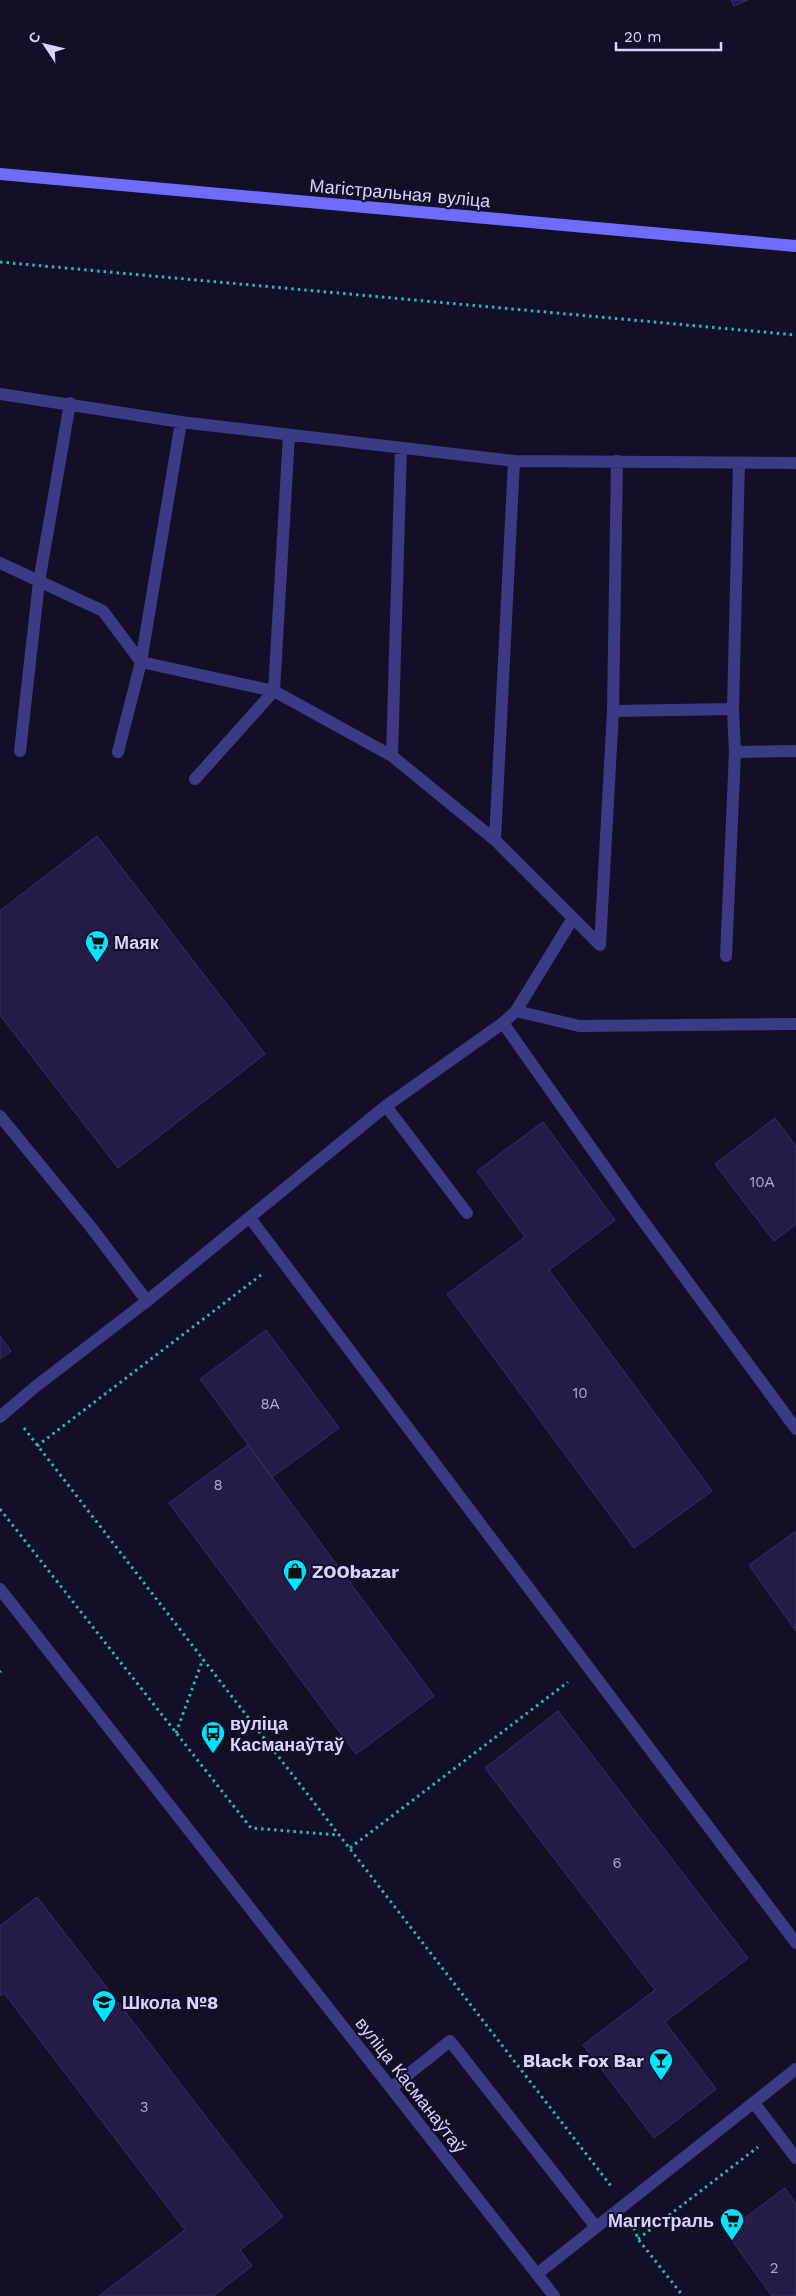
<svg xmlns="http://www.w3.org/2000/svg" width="796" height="2296" font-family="'Work Sans',sans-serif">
  <rect width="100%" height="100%" fill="#130f26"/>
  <path fill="#241b47" stroke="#3b2d73" d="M731,0H748L734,6Z
    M97,836L265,1054L118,1168L0,1015V911Z
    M775,1118L796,1146V1224L774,1241L715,1164Z
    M543,1122L615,1220L549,1270L712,1491L634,1548L447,1294L525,1237L477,1171Z
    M266,1330L339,1428L272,1477L200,1379Z
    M0,1336L11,1351L0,1359Z
    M248,1445L434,1696L356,1754L169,1503Z
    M796,1531V1631L749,1565Z
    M558,1711L748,1958L665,2022L716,2089L654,2138L583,2045L655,1990L485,1768Z
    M37,1897L283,2217L240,2250L252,2266L213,2296H99L185,2230L4,1993L0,1996V1926Z
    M785,2188L796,2204V2296H772L726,2232Z"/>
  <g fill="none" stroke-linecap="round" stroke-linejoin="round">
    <path stroke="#2fb8b0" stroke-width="3" stroke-dasharray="2.5 4" stroke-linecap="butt" d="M0,262L796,335
      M24,1428L611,2186
      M37,1446L261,1275
      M0,1509L251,1828L338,1835
      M0,1672L1,1671
      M176,1733L203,1659
      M350,1848L568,1682
      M634,2228L638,2239L683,2296
      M638,2239L758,2147"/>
    <path stroke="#3d3a85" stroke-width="12" d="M0,394L181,422L514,461L796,463
      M514,461L495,840L600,945L613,711L617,461
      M0,563L103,611L141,662L274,691L289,435
      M613,711L733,709
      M20,751L39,582L70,403
      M118,752L141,662L181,422
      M735,752L796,751
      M392,756L401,449
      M195,779L274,691L392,756L495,840
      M726,956L735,752L733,709L739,463
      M516,1011L573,918
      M503,1023L635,1210L796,1429
      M386,1106L467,1213
      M0,1116L90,1226L147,1301
      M250,1218L796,1943
      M0,1417L35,1387L147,1301L386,1106L503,1023L516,1011L579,1026L796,1024
      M391,2088L450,2041L596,2227
      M754,2103L796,2158
      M537,2274L796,2069"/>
    <path stroke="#3d3a85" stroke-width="12" d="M0,1589L554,2296"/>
    <path stroke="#6f6bff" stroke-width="12" d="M0,174L796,246"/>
  </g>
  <defs>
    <g id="supermarket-pin" transform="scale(1.25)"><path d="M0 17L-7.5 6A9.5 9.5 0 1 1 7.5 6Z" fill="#00e5ff" stroke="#130f26"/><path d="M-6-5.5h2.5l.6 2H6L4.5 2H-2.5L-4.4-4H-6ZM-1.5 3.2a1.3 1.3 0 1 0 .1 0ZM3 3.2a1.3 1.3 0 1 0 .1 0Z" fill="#111"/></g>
    <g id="shop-pin" transform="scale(1.25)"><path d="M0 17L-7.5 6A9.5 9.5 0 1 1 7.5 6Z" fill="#00e5ff" stroke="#130f26"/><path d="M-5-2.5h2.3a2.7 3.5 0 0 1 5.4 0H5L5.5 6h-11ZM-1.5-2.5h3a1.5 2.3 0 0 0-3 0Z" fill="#111"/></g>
    <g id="bus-pin" transform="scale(1.25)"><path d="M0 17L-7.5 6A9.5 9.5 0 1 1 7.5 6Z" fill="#00e5ff" stroke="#130f26"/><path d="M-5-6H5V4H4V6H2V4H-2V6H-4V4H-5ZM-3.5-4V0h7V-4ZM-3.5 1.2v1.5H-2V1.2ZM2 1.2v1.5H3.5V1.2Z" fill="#111"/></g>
    <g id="school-pin" transform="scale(1.25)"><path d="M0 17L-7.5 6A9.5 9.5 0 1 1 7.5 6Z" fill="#00e5ff" stroke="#130f26"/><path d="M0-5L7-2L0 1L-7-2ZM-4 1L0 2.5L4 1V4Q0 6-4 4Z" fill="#111"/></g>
    <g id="bar-pin" transform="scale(1.25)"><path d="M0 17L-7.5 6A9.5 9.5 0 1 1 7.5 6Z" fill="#00e5ff" stroke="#130f26"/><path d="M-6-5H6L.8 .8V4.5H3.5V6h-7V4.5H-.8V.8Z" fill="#111"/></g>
  </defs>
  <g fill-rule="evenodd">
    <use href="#supermarket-pin" x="97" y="942"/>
    <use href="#shop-pin" x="295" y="1571"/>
    <use href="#bus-pin" x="213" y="1733"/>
    <use href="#school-pin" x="104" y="2002"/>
    <use href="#bar-pin" x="661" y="2060"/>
    <use href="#supermarket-pin" x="732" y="2220"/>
  </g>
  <g text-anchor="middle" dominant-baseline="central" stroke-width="4" stroke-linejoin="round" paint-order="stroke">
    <g font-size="15" fill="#aca6d1">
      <text x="762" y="1182">10А</text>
      <text x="580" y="1393">10</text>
      <text x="270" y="1404">8А</text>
      <text x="218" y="1485">8</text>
      <text x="617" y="1863">6</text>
      <text x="144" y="2107">3</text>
      <text x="774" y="2268">2</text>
    </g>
    <g font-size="18" fill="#d9d4ff" stroke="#130f26">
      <text transform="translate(400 193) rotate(5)">Магістральная вуліца</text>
      <text transform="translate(411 2085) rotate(52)">вуліца Касманаўтаў</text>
    </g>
    <g font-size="18" font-weight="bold" fill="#d9d4ff" stroke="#130f26" text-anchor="start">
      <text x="114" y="942">Маяк</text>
      <text x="312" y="1571">ZOObazar</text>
      <text x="230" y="1723">вуліца<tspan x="230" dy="21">Касманаўтаў</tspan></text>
      <text x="122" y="2002">Школа №8</text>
      <text x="644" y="2060" text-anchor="end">Black Fox Bar</text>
      <text x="714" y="2220" text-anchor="end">Магистраль</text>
    </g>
  </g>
  <g transform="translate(45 45) rotate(305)" stroke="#130f26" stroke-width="4" paint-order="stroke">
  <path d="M0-4L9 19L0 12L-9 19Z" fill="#d9d4ff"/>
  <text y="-8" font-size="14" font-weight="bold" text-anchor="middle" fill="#d9d4ff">С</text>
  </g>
  <path d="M616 42v8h105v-8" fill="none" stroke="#d9d4ff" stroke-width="2.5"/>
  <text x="624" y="42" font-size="15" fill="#d9d4ff" stroke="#130f26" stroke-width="4" paint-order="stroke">20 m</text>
</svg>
